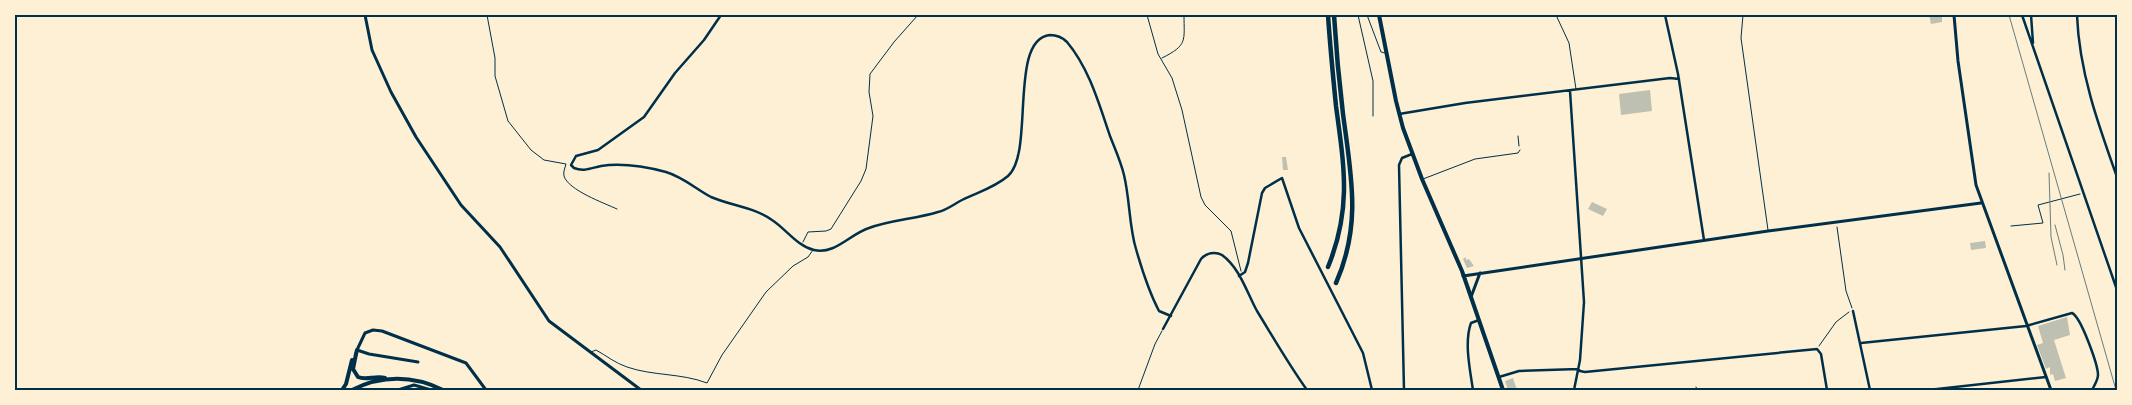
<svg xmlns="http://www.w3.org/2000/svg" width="2132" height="405" font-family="Poppins,sans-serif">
  <rect width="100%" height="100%" fill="#fdf0d5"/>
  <path fill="#bec0b2" d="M1929,15H1942V22L1931,24Z
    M1650,90L1652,111L1621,115L1619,94Z
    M1282,157H1286L1288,170H1283Z
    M1592,202L1607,209L1603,216L1588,209Z
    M1985,241L1986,248L1971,250L1970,243Z
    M1466,257V260L1469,259L1474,266L1467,268L1463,259Z
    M2067,317L2070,335L2054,340L2066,378L2055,381L2053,374L2050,375V367L2046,369L2037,345L2043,343L2038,326Z
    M1513,378L1517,390H1508L1505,381Z"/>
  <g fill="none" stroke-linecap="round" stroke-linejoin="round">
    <path stroke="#003049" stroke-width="1" d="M487,15L495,58V76L508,121L531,150L544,160L566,164C565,168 563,172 564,176C568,190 604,203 617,209
      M1147,15L1158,54L1172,78L1182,110L1201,197L1205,205L1231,231L1241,271
      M1162,58C1188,45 1184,41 1184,15
      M1518,136L1519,146
      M2011,226L2043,223L2038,205L2080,194
      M1837,227L1846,291L1852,308
      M803,242L808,232L826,231L831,229L861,181L866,169L873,116L869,92L870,74L894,42L918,15
      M1819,346L1836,322L1849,312"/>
    <path stroke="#003049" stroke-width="1" d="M1358,15L1373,81V116
      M1367,15L1381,52L1385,53
      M1556,15L1569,43L1576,89
      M1743,15L1741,38L1768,230
      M1423,179L1475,159L1518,153L1520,150
      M591,352L596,350C607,356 615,363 627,367C653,376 681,373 707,383L722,355L766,292L793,266L808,257L813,250
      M1696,387L1697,390
      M1138,390L1155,344L1162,331"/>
    <path stroke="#003049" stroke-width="2.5" d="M721,15L704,40L675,73L644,117L598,150L576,156L571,165L574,168C584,172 591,168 601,166C621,163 647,167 666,172C683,177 696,189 711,197C732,206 754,207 772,220C786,229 797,246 814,250C835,255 850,234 869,228C891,220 915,219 938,212C947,210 954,204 962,200C978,192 994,188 1008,176C1035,153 1008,39 1050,35C1056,35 1063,38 1067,42C1089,68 1099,104 1110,136C1115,149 1121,162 1124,175C1130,200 1129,226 1136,249C1142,270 1149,292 1159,311L1171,316
      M1665,15L1678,74L1704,240
      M2022,15L2117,290
      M2031,15L2033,43
      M2077,15C2079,71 2098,124 2117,177
      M1570,91L1584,302L1580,360L1574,390
      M1399,114L1465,103L1670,78L1679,79
      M1239,276L1245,272L1248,263L1262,193L1265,188L1282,178L1299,228L1363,353L1372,390
      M1853,311L1870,390
      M1163,329L1201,259C1206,253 1215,251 1222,255C1240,268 1247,293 1257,311C1273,337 1289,365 1307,390
      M1861,343L2026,326L2072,313C2081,317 2098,365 2098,375C2098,380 2094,386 2092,390
      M1499,377L1519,371L1578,369L1580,371L1585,372L1817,349L1821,354L1827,390
      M1404,390L1399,165L1402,158L1412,154
      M1473,390C1470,370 1464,342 1471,323L1479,320
      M1928,390L2046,377"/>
    <path stroke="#003049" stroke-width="3" d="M365,15L372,50L391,92L416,137L461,205L500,247L549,321L641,390
      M1463,276L1768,231L1981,203
      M1471,297L1480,273
      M357,350L365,333L373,330L382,331L466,363L486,390"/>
    <path stroke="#003049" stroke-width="3" d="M1954,15L1958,61L1976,185L2051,390
      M357,350L369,354L418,362
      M398,390L414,385L431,390"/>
    <path stroke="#003049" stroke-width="4" d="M1379,15L1396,101L1403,128L1422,179L1462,271L1503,390
      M356,354L353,369L358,377C366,381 376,375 385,378
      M342,390L346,384L352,360
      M352,390C381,375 413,375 443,390"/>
    <path stroke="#003049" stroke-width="4" d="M356,354L357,350"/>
    <path stroke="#003049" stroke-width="4.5" d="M1334,15C1336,48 1339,81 1343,114C1351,175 1362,224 1336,283
      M1328,267C1352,208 1344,166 1336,106C1333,76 1330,45 1328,15"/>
    <path stroke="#657d81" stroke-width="1" d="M2009,15L2116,390
      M2049,173L2051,237L2057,265
      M2055,225L2063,255L2065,270"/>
  </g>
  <rect width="2132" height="405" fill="none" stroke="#fdf0d5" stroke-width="32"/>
  <rect x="16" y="16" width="2100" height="373" fill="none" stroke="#003049" stroke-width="2"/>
</svg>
